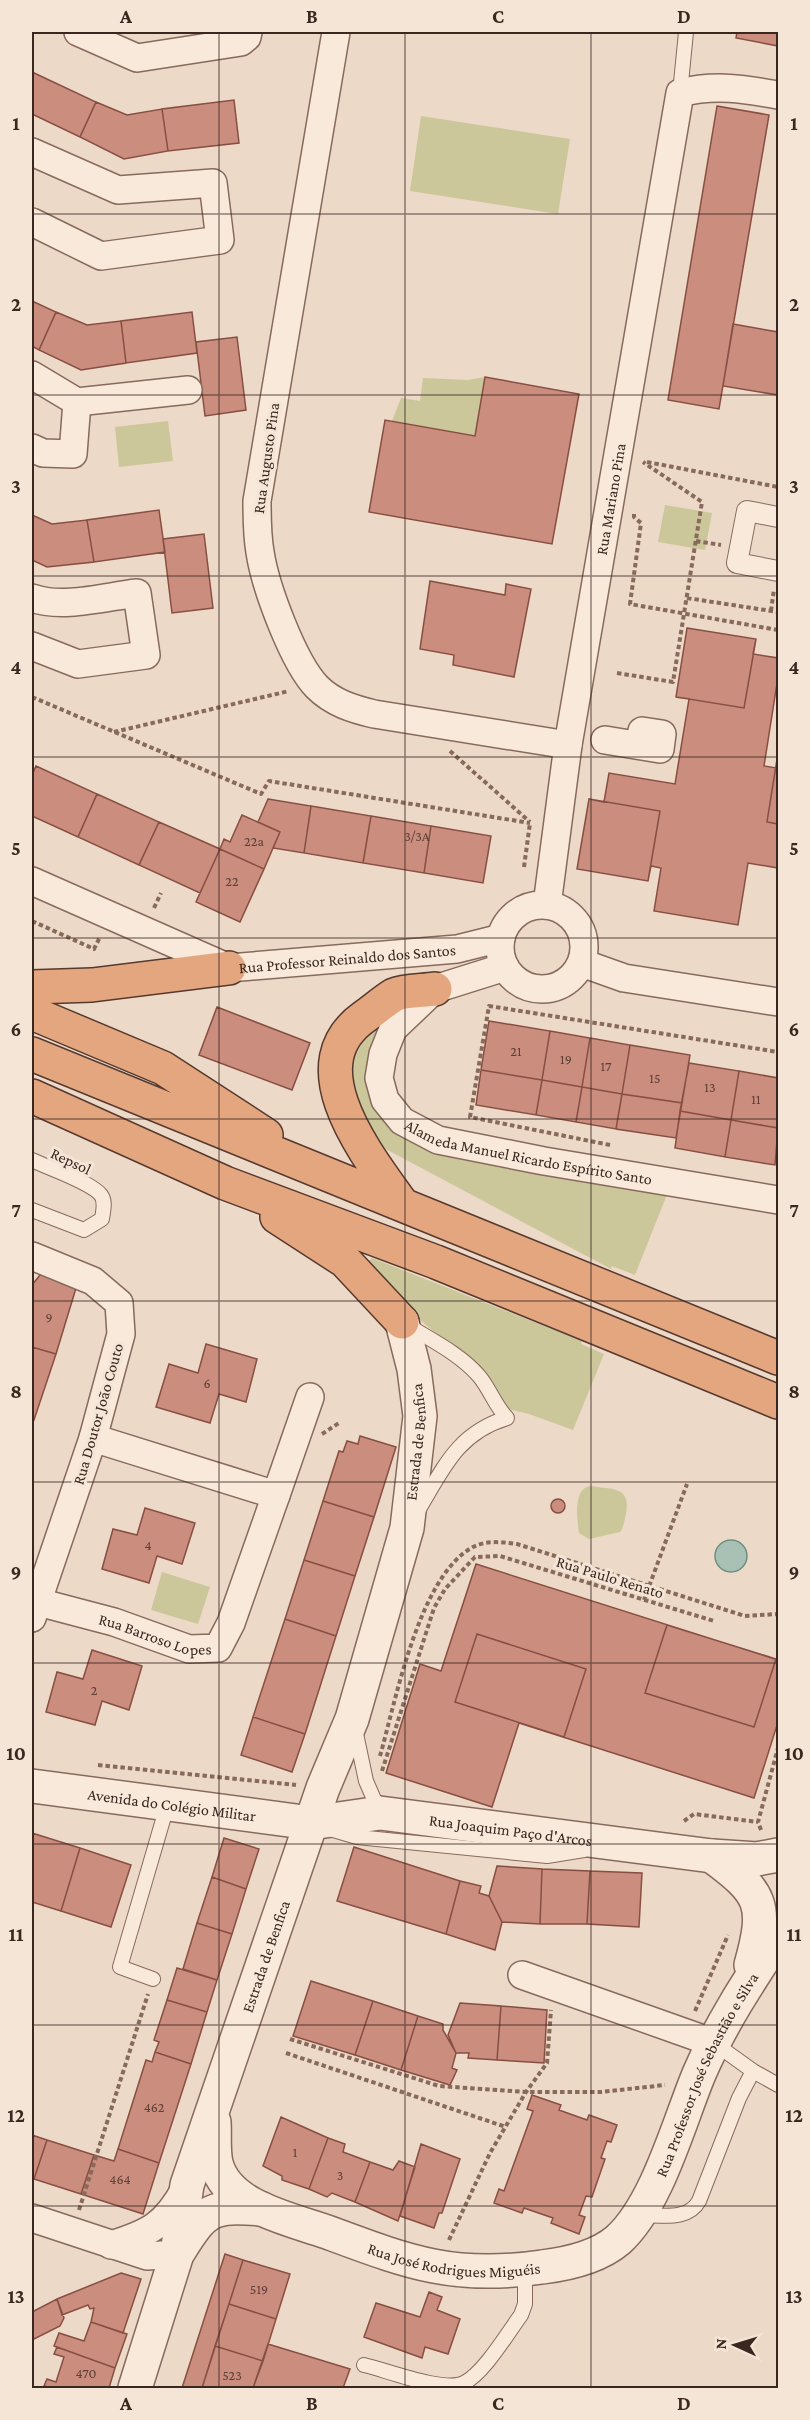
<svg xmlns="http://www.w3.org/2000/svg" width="810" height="2420" font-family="'Crimson Pro',serif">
  <rect width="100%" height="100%" fill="#edd9c7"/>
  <path fill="#cbc79b" d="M421,116L570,139L558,214L410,191Z
    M485,377L475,436L392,421L401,398L420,401L423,378L468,380Z
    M168,421L173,461L119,467L115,427Z
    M665,505L712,513L705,550L658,542Z
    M382,1024C359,1060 377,1082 389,1118L668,1192L635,1275L612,1266L611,1269L382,1147L351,1097L352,1061L372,1027Z
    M372,1258L582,1341L581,1344L604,1354L573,1430L529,1414L508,1409L476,1361L447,1343L405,1307L367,1262Z
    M590,1486C612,1490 631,1485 626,1514C624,1521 624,1527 620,1532L589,1539L579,1533C577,1519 573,1489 590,1486Z
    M162,1572L210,1587L198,1624L151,1610Z"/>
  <path fill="#a8c1b4" stroke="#6e8f80" stroke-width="1.5" d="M715 1556a16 16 0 1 1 32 0a16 16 0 1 1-32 0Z"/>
  <path fill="#ca8d7e" stroke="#874f43" stroke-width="1.5" d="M737,32H778V46L736,38Z
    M32,72L96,102L80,137L32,114Z
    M234,100L239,143L168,151L162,109Z
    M96,102L127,115L162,109L168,151L124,159L80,137Z
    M717,106L769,115L719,409L668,400Z
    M32,301L56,312L39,350L32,346Z
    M56,312L87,325L121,321L126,363L81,370L39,350Z
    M192,312L197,353L126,363L121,321Z
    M733,324L778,332V395L723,386Z
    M237,337L246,410L205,416L196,342Z
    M485,377L579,394L552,544L369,512L385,420L475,436Z
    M159,510L165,552L94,562L87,520Z
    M32,515L52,524L87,520L94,562L47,567L32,560Z
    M204,534L213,608L172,613L163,539Z
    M430,581L505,595L506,584L531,589L514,677L453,665L454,655L420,649Z
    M687,628L756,639L744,708L676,697Z
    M687,628L756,639L753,654L778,658V677L764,766L776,768L778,753V868L748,863L738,925L654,911L661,868L651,866L648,881L577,869L589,799L604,802L609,773L675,784L689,699L676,697Z
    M778,753V824L767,822Z
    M36,766L97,794L78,837L32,816V775Z
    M97,794L159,822L139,865L78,837Z
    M268,799L311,806L304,853L273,848L280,832L258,822Z
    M589,799L660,811L648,881L577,869Z
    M311,806L371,816L363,863L304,853Z
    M242,815L280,832L264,869L220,849L224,839L230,842Z
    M371,816L431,826L424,873L363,863Z
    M159,822L220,849L200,893L139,865Z
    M431,826L491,836L483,883L424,873Z
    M220,849L264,869L240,922L196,902Z
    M217,1007L310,1043L292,1090L199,1055Z
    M489,1021L550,1031L542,1080L481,1070Z
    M550,1031L590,1038L582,1087L542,1080Z
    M590,1038L630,1045L622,1094L582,1087Z
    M630,1045L690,1055L682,1103L622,1094Z
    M689,1063L739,1071L731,1120L680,1111Z
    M481,1070L542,1080L536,1115L476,1105Z
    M739,1071L778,1078V1128L731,1120Z
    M542,1080L582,1087L576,1122L536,1115Z
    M582,1087L622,1094L616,1129L576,1122Z
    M622,1094L682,1103L676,1138L616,1129Z
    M680,1111L731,1120L725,1157L675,1148Z
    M731,1120L778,1128L775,1165L725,1157Z
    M44,1270L76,1288L56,1354L32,1347V1285Z
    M206,1344L257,1359L246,1402L219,1394L210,1423L156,1407L169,1364L198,1373Z
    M32,1347L56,1354L34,1420L32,1419Z
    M360,1436L396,1447L374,1517L323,1501L339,1451L343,1452L347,1441L358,1444Z
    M551 1506a7 7 0 1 1 14 0a7 7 0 1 1-14 0Z
    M323,1501L374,1517L355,1576L304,1560Z
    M145,1508L195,1523L182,1564L157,1556L149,1583L102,1569L113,1529L137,1535Z
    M304,1560L355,1576L336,1636L285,1619Z
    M476,1564L778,1660V1722L754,1798L519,1723L492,1807L386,1773L420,1664L441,1671Z
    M285,1619L336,1636L305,1734L253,1717Z
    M667,1625L776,1659L754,1727L645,1693Z
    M477,1634L586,1669L564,1737L455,1702Z
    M92,1650L142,1666L129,1710L102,1701L95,1725L46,1712L57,1672L83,1679Z
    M253,1717L305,1734L292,1772L241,1755Z
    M32,1833L80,1848L61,1911L32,1902Z
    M224,1838L259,1849L246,1889L212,1877Z
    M354,1847L460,1881L446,1934L337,1901Z
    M80,1848L131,1865L111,1927L61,1911Z
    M497,1866L542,1869L540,1924L502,1922L489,1896Z
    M542,1869L590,1871L587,1924H540Z
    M590,1871L642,1873L639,1927L587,1924Z
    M212,1877L246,1889L232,1934L197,1923Z
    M460,1881L481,1886L479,1893L489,1896L502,1922L495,1950L446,1934Z
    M197,1923L232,1934L217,1980L183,1969Z
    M177,1968L217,1980L207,2012L167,2000Z
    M311,1981L373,2001L355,2055L293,2036Z
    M167,2000L207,2012L191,2064L155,2052L159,2042L154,2040Z
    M373,2001L418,2016L401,2070L355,2055Z
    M460,2003L501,2006L497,2060L468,2058L469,2053H456L448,2035Z
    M501,2006L547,2010L544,2063L497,2060Z
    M418,2016L443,2024V2030L456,2053L452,2068L457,2070L450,2085L401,2070Z
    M155,2052L191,2064L159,2163L118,2149L146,2060L152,2062Z
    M532,2095L561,2105L559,2110L587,2120L589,2115L617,2125L611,2142L607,2141L601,2158L605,2159L592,2197L586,2196L579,2215L585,2217L579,2234L551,2223L553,2218L524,2208L522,2213L494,2203L499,2189L504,2191L533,2111L527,2109Z
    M281,2117L328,2138L309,2189L282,2180V2176L263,2166Z
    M32,2135L47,2140L34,2179H32Z
    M328,2138L345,2144L343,2152L370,2162L355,2202L332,2193L327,2197L309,2189Z
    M47,2140L94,2155L81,2194L34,2179Z
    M421,2144L460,2159L442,2213H439L434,2228L400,2216Z
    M118,2149L159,2163L143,2214L81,2194L94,2155L114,2161Z
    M399,2161L415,2167L398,2221L355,2202L370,2162L393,2170Z
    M225,2254L243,2260L202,2388H182Z
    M243,2260L290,2274L276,2319L229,2304Z
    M121,2273L141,2279L123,2333L91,2322L94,2308L90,2309L88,2305L62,2315L57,2299Z
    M429,2292L442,2297L437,2310L460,2319L448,2354L425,2347L422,2358L364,2337L376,2303L420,2317Z
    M57,2299L64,2318L60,2326L32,2340V2312Z
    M229,2304L276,2319L263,2361L215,2346Z
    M91,2322L127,2334L115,2368L54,2346L59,2333L84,2341Z
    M268,2344L350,2369L343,2388H253Z
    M215,2346L263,2361L253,2388H202Z
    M57,2347L115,2368L109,2388H53L44,2386L47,2379L56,2382L64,2357L54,2354Z"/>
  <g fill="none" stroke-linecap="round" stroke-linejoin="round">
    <g stroke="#886a5d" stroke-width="16">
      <path id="service" d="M680,93L686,32
        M32,1160C48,1168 91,1182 101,1195C106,1202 103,1211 102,1219L84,1230L32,1210
        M407,1325C431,1340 460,1354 479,1376C490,1389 495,1406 507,1418C458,1433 444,1467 419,1509
        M355,1729L366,1781L380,1813
        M330,1829L357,1837L547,1856L584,1850
        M153,1979L120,1967L167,1806
        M753,2071L778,2085
        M642,2215C662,2215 688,2221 699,2201L739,2098L753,2071L714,2043
        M364,2365C386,2370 444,2393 464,2383C484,2373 507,2334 521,2315L525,2304V2270"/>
    </g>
    <g stroke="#886a5d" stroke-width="22">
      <path id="pedestrian" d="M778,517L747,511L737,563L778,571"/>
    </g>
    <g stroke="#886a5d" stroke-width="30">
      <g id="minor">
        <path d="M78,32L137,58L241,42L247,37L248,32"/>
        <path d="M336,32L257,501C257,518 257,535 260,552C265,586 293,662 317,687C333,703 353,709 374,714L568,745"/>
        <path d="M32,152L118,190L213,183L220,240L101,256L32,222"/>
        <path d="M32,375L77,402L188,390"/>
        <path d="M32,448L43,453L73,454L77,402"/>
        <path d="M32,598C62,609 104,597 137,593L146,655L78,664L32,646"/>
        <path d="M605,740L660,749L662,734L642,731L639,745"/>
        <path id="s1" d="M32,881L229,968L457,949L501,938"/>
        <path id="s2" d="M547,905L568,745L680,93C715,84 744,89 778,95"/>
        <circle cx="542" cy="947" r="42"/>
        <path d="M582,963L624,978L778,1002"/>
        <path id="s3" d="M505,967L435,989L393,1029L383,1054L379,1078L385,1100L402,1121L438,1140L544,1161L778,1200"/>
        <path d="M32,1256L93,1281L119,1303L121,1334L93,1438L32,1618"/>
        <path d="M93,1438L276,1495L310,1397"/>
        <path id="s4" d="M38,1602L114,1622L189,1649L218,1648L231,1623L276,1495"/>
        <path d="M522,1975L714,2043"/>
        <path d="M32,2218L147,2256L177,2254"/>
        <path d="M111,2245C150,2233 165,2225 185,2189"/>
      </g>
    </g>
    <g stroke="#886a5d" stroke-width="36">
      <g id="tertiary">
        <path id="s5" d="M32,1786L311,1823L380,1813L712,1856L757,1859L778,1855"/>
        <path d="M712,1856C762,1893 768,1904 751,1965"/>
        <path id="s6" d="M214,2122C215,2135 213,2150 216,2163C227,2207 290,2219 327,2232C408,2262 453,2280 542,2267C567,2264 598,2257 618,2240C657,2205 679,2122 699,2074C720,2025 749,1981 778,1937"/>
        <path d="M179,2251C205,2209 211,2205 262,2209"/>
        <path id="s7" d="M135,2388L177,2254L187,2185L323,1788L352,1719L407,1528L420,1416L414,1369L402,1322"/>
      </g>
    </g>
    <g stroke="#563a30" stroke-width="36">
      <path id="trunk" d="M32,987L92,985L229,968
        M32,1013L163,1068L266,1135
        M32,1054L778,1358
        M32,1096L225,1183L436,1262L778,1402
        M402,1204C368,1156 295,1066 364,1017C374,1010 384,1001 394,995C405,990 423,991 435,989
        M277,1217L345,1261L402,1322"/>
    </g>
    <path stroke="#886a5d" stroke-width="4" stroke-dasharray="4.5 3" stroke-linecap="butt" d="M647,462L778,487
      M634,514V517L641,523L630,604L778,630
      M696,541L721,545
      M687,598L778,612
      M771,611L774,589
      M617,673L673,682L702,502L643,462
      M32,697L261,794L269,781L530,823
      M114,732L289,691
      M450,751L530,822
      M524,867L530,823
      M154,908L161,893
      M32,921L94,949L100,937
      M610,1145L470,1117L489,1006L778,1052
      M322,1434L339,1423
      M644,1600L687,1484
      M380,1756C396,1700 419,1576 473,1547C487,1540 502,1542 517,1544L745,1616L778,1614
      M98,1765L296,1785
      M382,1771L434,1608L445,1589L475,1557L500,1556L714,1621
      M684,1821L694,1814L758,1822
      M761,1830L758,1822L778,1748
      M695,2011L728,1935
      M290,2039L439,2086L526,2092H601L665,2085
      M286,2053L506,2127
      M79,2210L148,1994
      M449,2240L490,2153L526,2092L547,2063L551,2010"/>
    <use href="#service" stroke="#f8e9da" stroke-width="14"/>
    <use href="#pedestrian" stroke="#f8e9da" stroke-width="20"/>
    <use href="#minor" stroke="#f8e9da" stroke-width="27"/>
    <use href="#tertiary" stroke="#f8e9da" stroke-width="33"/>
    <use href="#trunk" stroke="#e4a67e" stroke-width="33"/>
  </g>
  <path fill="none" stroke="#392720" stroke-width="1.5" stroke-opacity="0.55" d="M219,32V2388M405,32V2388M591,32V2388M32,214H778M32,395H778M32,576H778M32,757H778M32,938H778M32,1119H778M32,1301H778M32,1482H778M32,1663H778M32,1844H778M32,2025H778M32,2206H778"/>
  <g text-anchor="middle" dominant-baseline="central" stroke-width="6" stroke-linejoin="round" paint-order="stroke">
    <g font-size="14" fill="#5d4038">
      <text x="417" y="836">3/3A</text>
      <text x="254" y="841">22a</text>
      <text x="232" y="881">22</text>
      <text x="516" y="1051">21</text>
      <text x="566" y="1059">19</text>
      <text x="606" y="1066">17</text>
      <text x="655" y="1078">15</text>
      <text x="710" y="1087">13</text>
      <text x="756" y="1099">11</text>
      <text x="49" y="1317">9</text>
      <text x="207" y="1383">6</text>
      <text x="148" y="1545">4</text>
      <text x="94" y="1690">2</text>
      <text x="154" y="2107">462</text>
      <text x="295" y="2152">1</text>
      <text x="340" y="2175">3</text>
      <text x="120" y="2179">464</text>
      <text x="259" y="2289">519</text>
      <text x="86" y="2373">470</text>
      <text x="232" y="2375">523</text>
    </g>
    <g font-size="16" fill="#392720" stroke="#f5e5d6">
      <text transform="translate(266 458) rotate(-82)">Rua Augusto Pina</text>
      <text stroke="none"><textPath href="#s2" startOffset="411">Rua Mariano Pina</textPath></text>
      <text stroke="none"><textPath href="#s1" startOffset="334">Rua Professor Reinaldo dos Santos</textPath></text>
      <text stroke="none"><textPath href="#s3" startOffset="364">Alameda Manuel Ricardo Espírito Santo</textPath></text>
      <text transform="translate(71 1161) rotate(25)">Repsol</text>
      <text transform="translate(98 1414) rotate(-74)">Rua Doutor João Couto</text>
      <text stroke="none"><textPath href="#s7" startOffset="990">Estrada de Benfica</textPath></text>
      <text transform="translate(610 1577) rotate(17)">Rua Paulo Renato</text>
      <text stroke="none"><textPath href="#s4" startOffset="122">Rua Barroso Lopes</textPath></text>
      <text stroke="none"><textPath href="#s5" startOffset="141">Avenida do Colégio Militar</textPath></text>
      <text stroke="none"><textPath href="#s5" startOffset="483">Rua Joaquim Paço d'Arcos</textPath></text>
      <text stroke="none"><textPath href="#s7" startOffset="452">Estrada de Benfica</textPath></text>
      <text stroke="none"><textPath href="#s6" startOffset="669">Rua Professor José Sebastião e Silva</textPath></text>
      <text stroke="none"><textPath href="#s6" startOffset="309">Rua José Rodrigues Miguéis</textPath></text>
    </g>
  </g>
  <rect width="810" height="2420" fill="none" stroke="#f5e5d6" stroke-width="66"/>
  <g transform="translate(735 2345) rotate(274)" stroke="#f5e5d6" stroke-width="4.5" paint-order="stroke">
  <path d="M0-4.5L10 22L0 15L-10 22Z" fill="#392720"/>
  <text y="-9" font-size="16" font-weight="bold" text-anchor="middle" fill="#392720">N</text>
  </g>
  <rect x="33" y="33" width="744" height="2354" fill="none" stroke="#392720" stroke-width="2"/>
  <g font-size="20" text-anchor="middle" font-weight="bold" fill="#392720">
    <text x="126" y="23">A</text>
    <text x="312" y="23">B</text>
    <text x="498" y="23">C</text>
    <text x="684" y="23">D</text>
    <text x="16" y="130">1</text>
    <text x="794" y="130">1</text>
    <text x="16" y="311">2</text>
    <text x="794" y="311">2</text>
    <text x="16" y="493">3</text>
    <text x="794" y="493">3</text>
    <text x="16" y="674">4</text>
    <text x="794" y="674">4</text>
    <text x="16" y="855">5</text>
    <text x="794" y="855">5</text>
    <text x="16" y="1036">6</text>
    <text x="794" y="1036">6</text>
    <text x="16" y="1217">7</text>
    <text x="794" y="1217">7</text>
    <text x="16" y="1398">8</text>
    <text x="794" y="1398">8</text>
    <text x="16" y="1579">9</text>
    <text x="794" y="1579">9</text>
    <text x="16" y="1760">10</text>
    <text x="794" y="1760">10</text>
    <text x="16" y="1941">11</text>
    <text x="794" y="1941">11</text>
    <text x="16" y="2122">12</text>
    <text x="794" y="2122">12</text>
    <text x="16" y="2303">13</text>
    <text x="794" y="2303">13</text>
    <text x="126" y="2410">A</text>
    <text x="312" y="2410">B</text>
    <text x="498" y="2410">C</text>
    <text x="684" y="2410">D</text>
  </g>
</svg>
